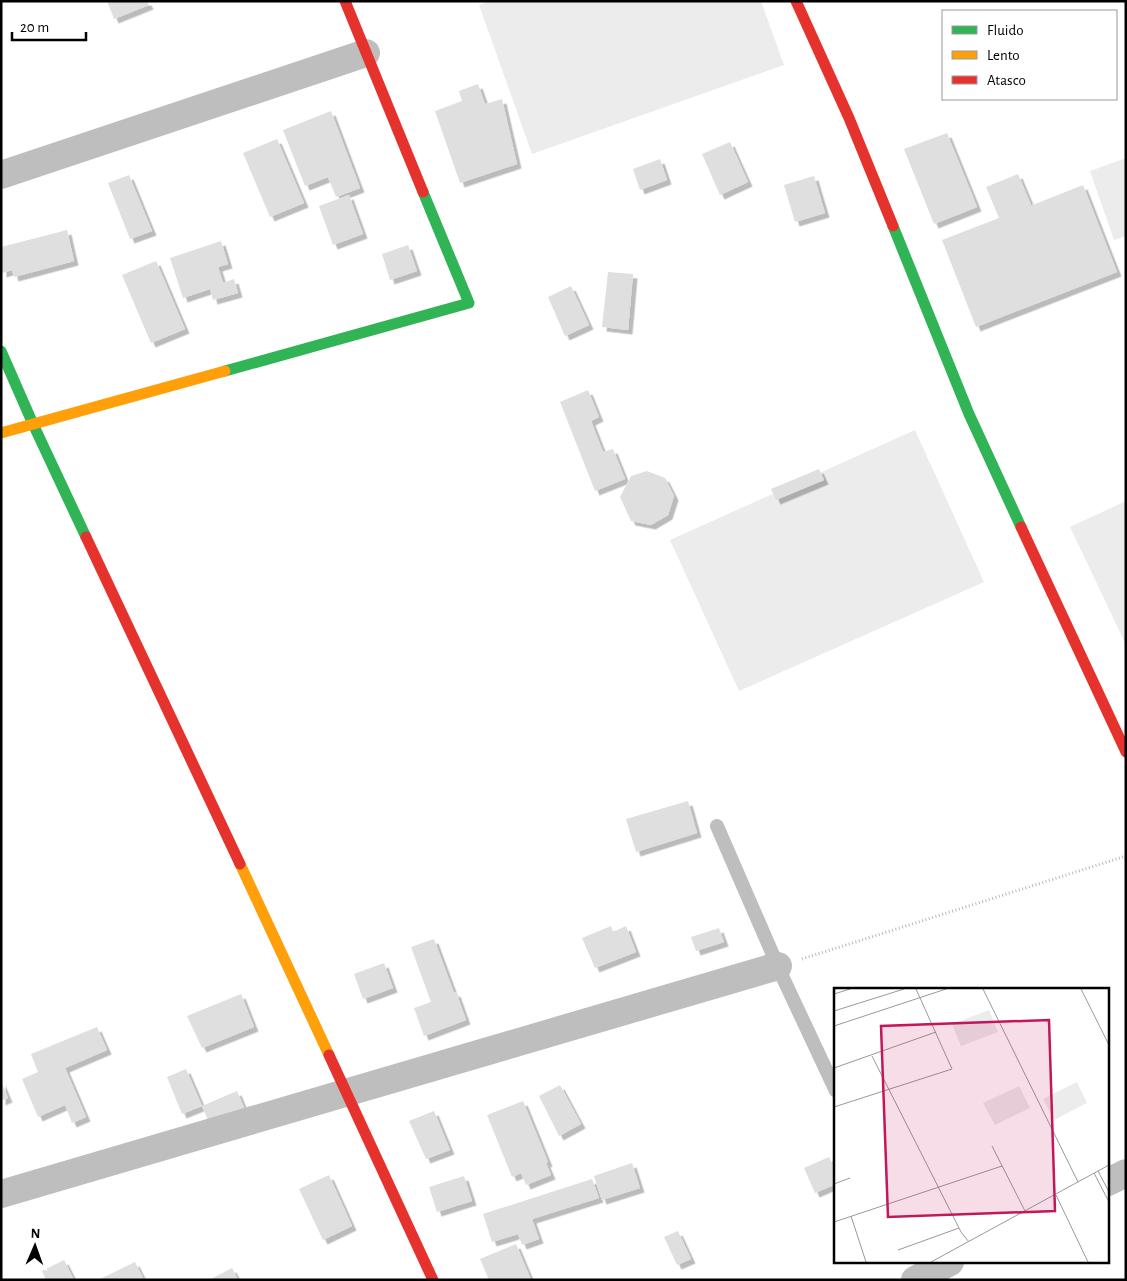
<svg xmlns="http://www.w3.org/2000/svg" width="1127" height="1281" font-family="'Alegreya Sans',sans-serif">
  <defs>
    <filter id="shadow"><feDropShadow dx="4.5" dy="4.5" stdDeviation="0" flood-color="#0004"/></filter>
  </defs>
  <rect width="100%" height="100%" fill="#fff"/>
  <path fill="#ececec" d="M490,1H761L784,65L532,154L479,5Z
    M1126,158V236L1114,240L1090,171Z
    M915,430L984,582L739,691L670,540Z
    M1126,501V645L1070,527Z"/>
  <path fill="#dfdfdf" filter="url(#shadow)" d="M107,1H147L149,5L114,19Z
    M478,84L485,104L502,99L517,164L460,183L435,111L462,101L459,91Z
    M331,111L360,188L336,197L328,177L305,186L283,130Z
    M947,133L977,207L934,224L904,149Z
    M277,139L304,203L270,217L243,153Z
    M730,142L748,182L720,195L702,154Z
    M660,159L667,180L640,190L633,169Z
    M1018,174L1031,205L1020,210L1083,185L1117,272L976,327L942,240L999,218L986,187Z
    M129,175L152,231L130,239L108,183Z
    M814,176L825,213L795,222L784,185Z
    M349,195L363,234L333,245L319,206Z
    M67,230L74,261L14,277L12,270L2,273L1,247Z
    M221,241L228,264L218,267L223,283L234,279L238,293L213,300L210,289L183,298L170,258Z
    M408,245L417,271L390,280L382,254Z
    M156,261L185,329L151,343L122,275Z
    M608,272L633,274L628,330L602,327Z
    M571,286L589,325L565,336L548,297Z
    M588,390L599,417L591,421L603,452L613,449L625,479L595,491L560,402Z
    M819,469L824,480L776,500L771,489Z
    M647,471L665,478L674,496L668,515L651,525L631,521L620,497L631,476Z
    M688,801L697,833L636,852L626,819Z
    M611,926L613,932L626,926L636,952L595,968L582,938Z
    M719,928L724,942L696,951L691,937Z
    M434,939L454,993L456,992L466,1020L424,1036L414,1008L431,1002L411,947Z
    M384,963L393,988L363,999L354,974Z
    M241,994L254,1027L202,1048L187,1016Z
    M97,1027L107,1050L65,1068L86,1117L72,1123L65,1105L38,1117L22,1079L38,1072L31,1054Z
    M186,1069L202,1106L237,1091L245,1110L210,1125L202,1106L182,1114L167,1077Z
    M1,1081L8,1098L1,1101Z
    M560,1085L581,1124L559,1136L539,1096Z
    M523,1101L548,1162L546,1163L551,1175L526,1185L521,1173L512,1177L487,1115Z
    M434,1111L450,1150L426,1159L409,1121Z
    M829,1157L836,1172V1184L815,1193L804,1168Z
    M632,1163L640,1188L602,1200L594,1176Z
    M329,1175L352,1226L323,1240L299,1189Z
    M464,1176L472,1201L437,1212L429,1187Z
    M592,1179L599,1198L532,1219L539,1239L522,1245L518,1234L492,1242L483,1214Z
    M678,1231L691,1259L677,1265L664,1237Z
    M516,1244L531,1280H489L480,1259Z
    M64,1260L74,1280H46L42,1271Z
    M135,1262L144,1280H98Z
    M232,1268L238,1280H209Z"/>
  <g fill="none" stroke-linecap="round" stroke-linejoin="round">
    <path stroke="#b9b9b9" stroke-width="3" stroke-dasharray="1 2.5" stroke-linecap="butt" d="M802,959L1126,856"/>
    <path stroke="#bebebe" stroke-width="14" d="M717,826L783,978L836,1091"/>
    <path stroke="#bebebe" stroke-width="28" d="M1,175L366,53
      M1108,1182L1126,1173
      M1,1194L778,966
      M915,1280L950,1262"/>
    <path stroke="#30b455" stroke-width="11" d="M893,226L969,414L1021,527
      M1,351L33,424L86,537
      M225,371L469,303L423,192"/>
    <path stroke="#ff9f0a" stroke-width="11" d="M1,433L225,371
      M240,864L329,1055"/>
    <path stroke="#e5322d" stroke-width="11" d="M345,1L423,192
      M796,1L849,118L893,226
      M1021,527L1126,752
      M86,537L240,864
      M329,1055L433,1280"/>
  </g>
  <g transform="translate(834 988)">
    <rect width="275" height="275" fill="#fff"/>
    <path d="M155,22L164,44L127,58L118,36ZM243,94L253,115L220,132L209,111ZM185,98L196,120L161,137L149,115Z" fill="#ececec"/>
    <path fill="none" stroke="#999" stroke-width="1" d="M149,1L244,194M247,1L275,57M0,6L16,1M0,23L70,1M0,38L112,1M38,68L127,244L135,254M0,80L102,44M0,119L118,81L82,1M158,158L191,223M264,183L275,204M260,185L275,214M0,196L16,190M222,207L254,274M17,228L32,274M0,234L168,178M64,262L125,240M97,274L275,177"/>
    <path fill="#c2185b" fill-opacity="0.15" stroke="#c2185b" stroke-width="2.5" d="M215,32L221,223L54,229L47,38Z"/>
    <rect width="275" height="275" fill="none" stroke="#000" stroke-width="2.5"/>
  </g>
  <rect width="1127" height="1281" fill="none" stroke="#000000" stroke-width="5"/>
  <rect x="942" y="10" width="175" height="90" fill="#ffffff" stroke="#999999"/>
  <rect x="952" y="26" width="25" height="8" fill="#30b455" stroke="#999999"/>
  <text x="987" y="35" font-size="15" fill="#000000">Fluido</text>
  <rect x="952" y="51" width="25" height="8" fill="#ff9f0a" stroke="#999999"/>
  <text x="987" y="60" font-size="15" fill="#000000">Lento</text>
  <rect x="952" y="76" width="25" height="8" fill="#e5322d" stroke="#999999"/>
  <text x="987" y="85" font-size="15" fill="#000000">Atasco</text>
  <g transform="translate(35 1246) rotate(2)" stroke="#ffffff" stroke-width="4" paint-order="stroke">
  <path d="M0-4L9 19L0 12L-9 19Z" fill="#000000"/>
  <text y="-8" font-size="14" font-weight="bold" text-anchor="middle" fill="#000000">N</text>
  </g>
  <path d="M12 32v8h74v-8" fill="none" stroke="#000000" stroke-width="2.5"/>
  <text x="20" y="32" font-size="15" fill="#000000" stroke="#ffffff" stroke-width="4" paint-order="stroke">20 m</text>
</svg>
